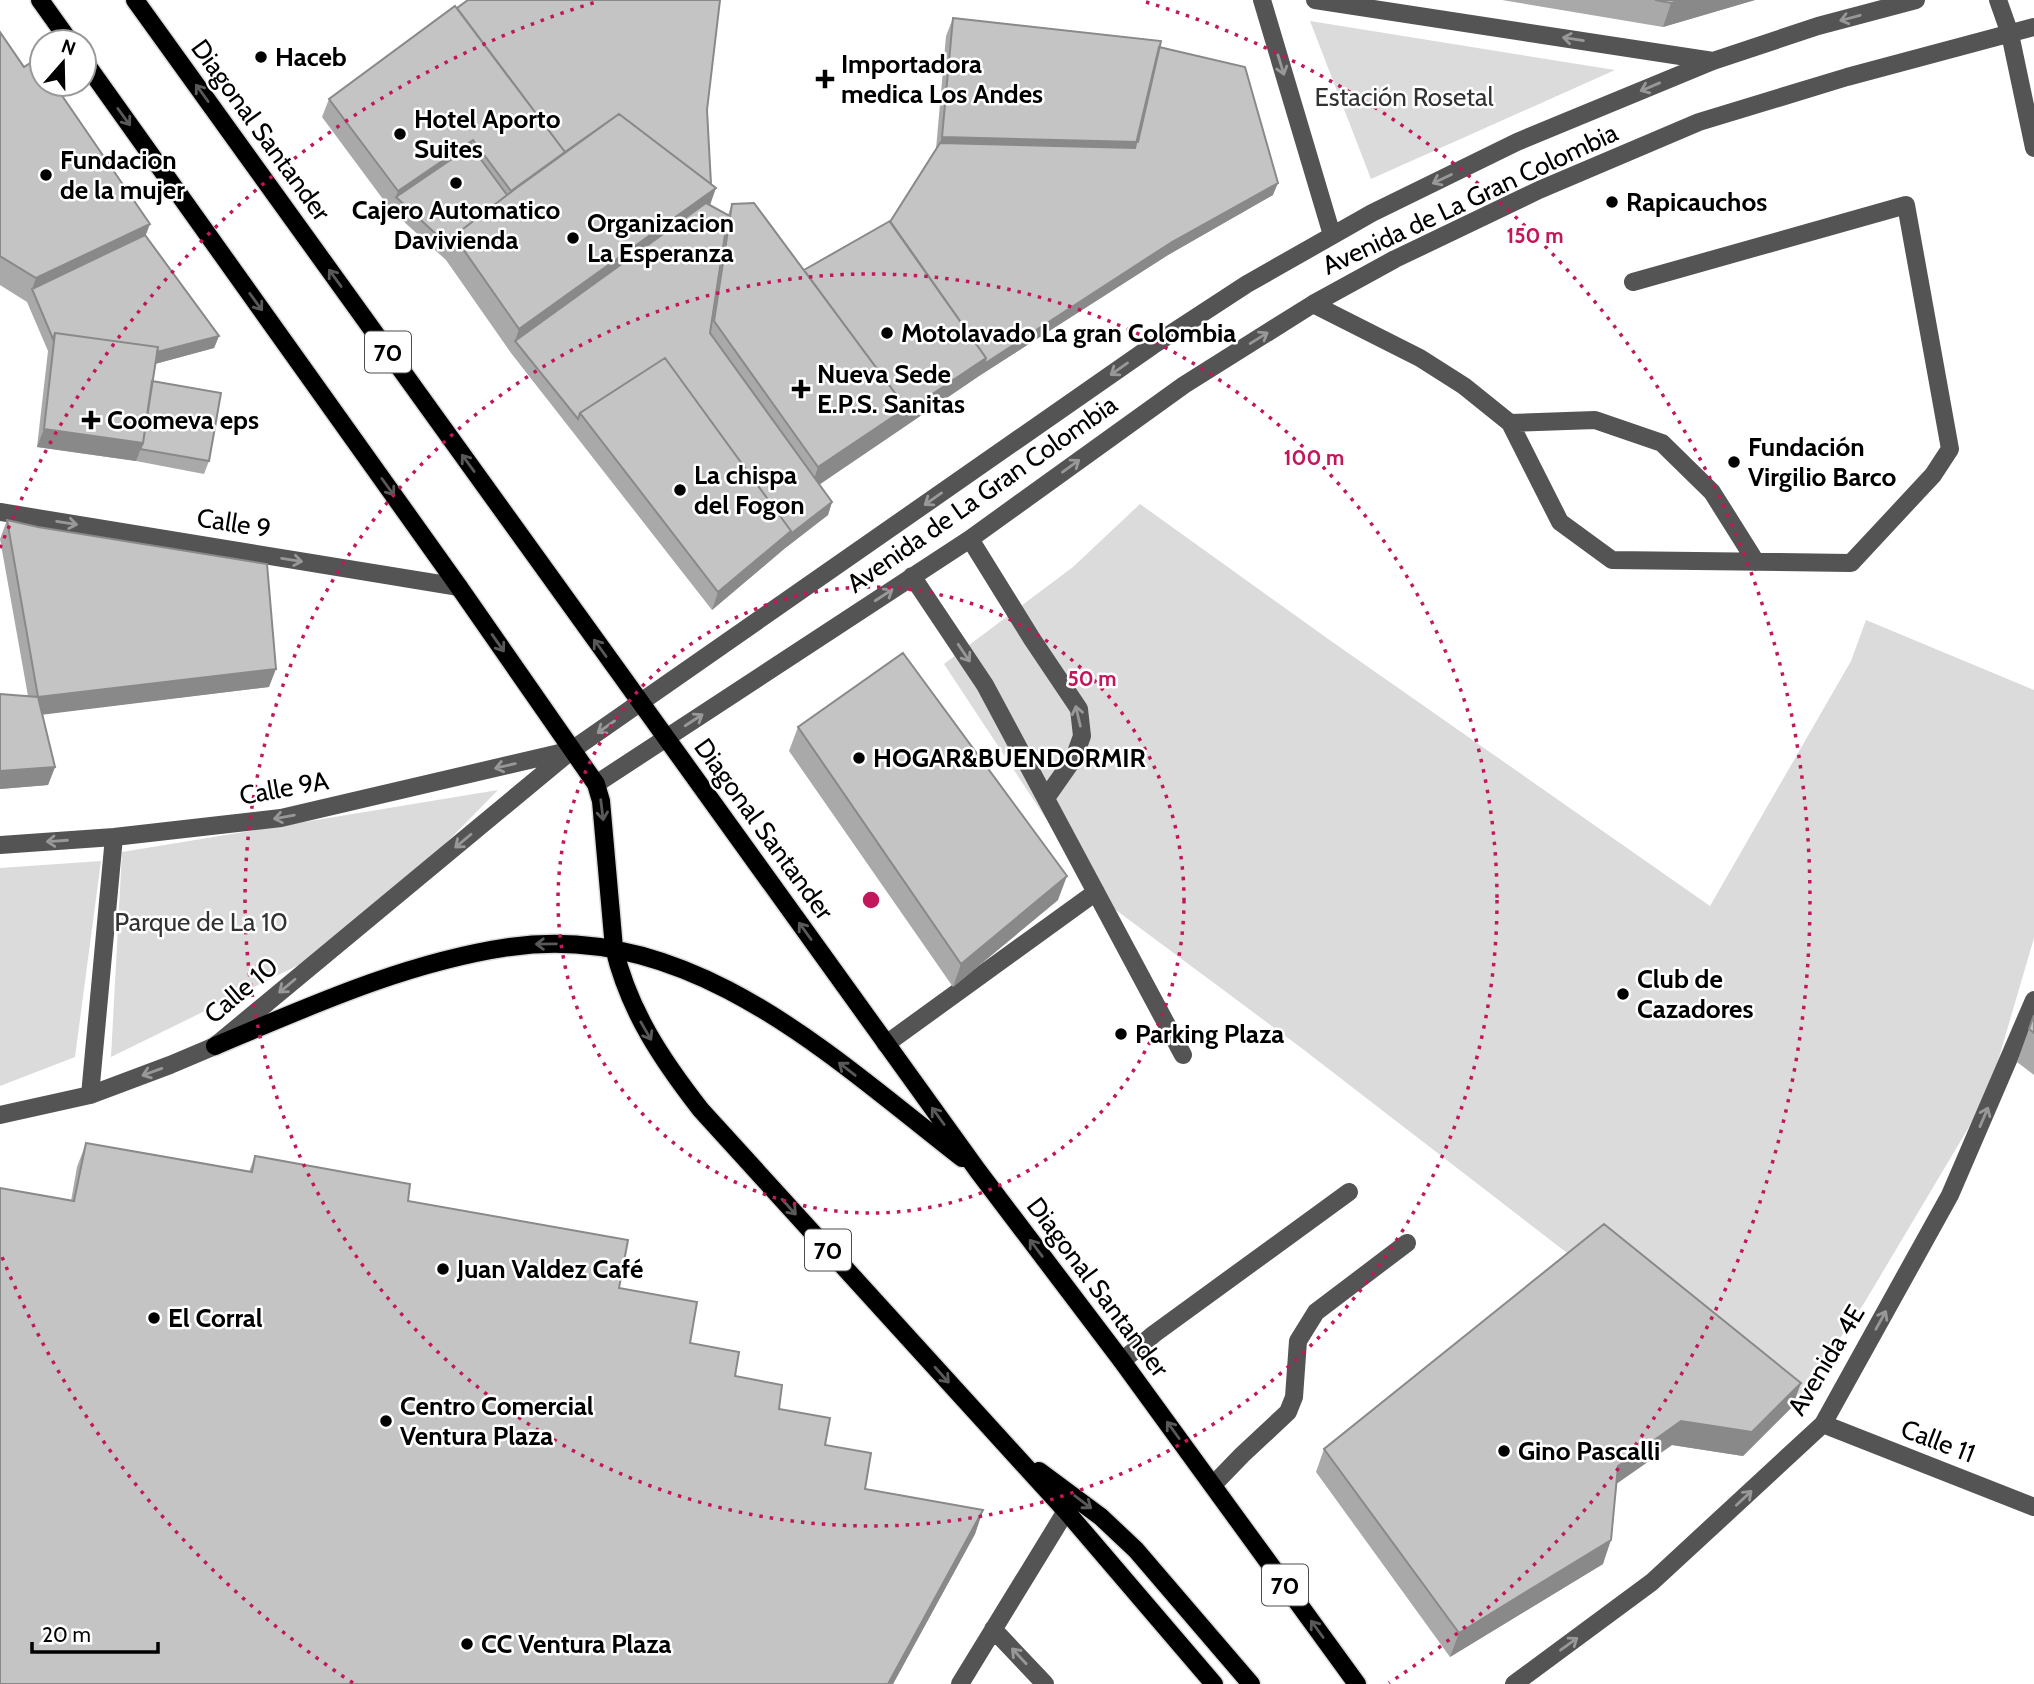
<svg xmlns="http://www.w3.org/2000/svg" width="2034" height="1684" font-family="Cabin,sans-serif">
  <rect width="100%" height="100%" fill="#fff"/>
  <path fill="#dbdbdb" d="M1310,21L1615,70L1371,179Z
    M1140,504L1331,641L1710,906L1851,661L1866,620L2034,690V938L1988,1095L1863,1305L1792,1407L1596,1248L1571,1256L1304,1050L1097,896L944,664L1073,567Z
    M498,790L386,904L317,956L111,1057L122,852Z
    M101,861L75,1057L0,1086V868Z"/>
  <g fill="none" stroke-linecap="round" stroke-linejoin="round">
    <g stroke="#dbdbdb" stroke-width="21">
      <path id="major" d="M40,0L70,42
        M135,0L978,1171L1122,1361L1357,1684
        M84,61L459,587L596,784L601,801L614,948C629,1011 662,1060 701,1110L1066,1511L1214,1684
        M215,1046C310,1006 407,962 510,947C689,920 832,1057 962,1158
        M1039,1471L1101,1517L1136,1550L1251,1684"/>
    </g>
    <path stroke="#545454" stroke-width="18" d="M1262,0L1332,235
      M1315,0L1713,61
      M1998,0L2010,34L2034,148
      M1313,304L1420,358L1464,386L1510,423L1560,522L1612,560L1851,563L1933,475L1950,449L1906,205L1633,282
      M1510,423L1595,420L1662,443L1712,492L1756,562
      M0,512L459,587
      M970,539L1032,639L1079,709L1082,736L1074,758L1046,798
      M912,576L985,685L1183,1055
      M596,784L970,539L1184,385L1313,304L1395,259L1539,190L1699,122L1847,77L2034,27
      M0,845L114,837L281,818L568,751
      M886,1044L1096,892
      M90,1095L114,837
      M0,1115L90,1095L170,1065L215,1046L572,750L1152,346L1247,284L1372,213L1517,142L1713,61L1818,26L1916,0
      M1122,1361L1154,1334L1349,1192
      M1823,1424L2034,1507
      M1213,1485L1242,1455L1288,1412L1294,1397L1298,1341L1316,1312L1407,1243
      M993,1629L1045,1684
      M960,1684L1066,1511
      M1514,1684L1652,1582L1823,1424L1950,1195L2034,1000"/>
    <use href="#major" stroke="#000" stroke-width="18"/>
  </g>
  <path fill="#a9a9a9" d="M1502,0H1755L1663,27Z
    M457,8L707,110L710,205L728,215L732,204L804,270L890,222L936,149L946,36L953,18L1159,47L1273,195L1168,255L979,376L819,484L832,502L828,515L784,549L712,610L511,353L446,260L391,210L322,117L329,99Z
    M0,32L24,67L219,336L214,348L155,364L152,381L209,461L204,474L136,461L37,447L48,351L27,302L0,285Z
    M7,520L269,687L42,714L55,767L48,785L0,789V694L28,696L0,539Z
    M798,727L1058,900L953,987L789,751Z
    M2034,1015V1075L2017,1062Z
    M86,1143L249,1172L255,1156L408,1201L619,1288L825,1445L865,1489L983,1510L975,1534L893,1684H0L71,1201L77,1167Z
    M1801,1383L1792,1407L1743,1456L1672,1445L1616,1484L1603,1564L1450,1657L1316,1472L1324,1449Z"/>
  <path fill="#898989" d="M1681,0H1755L1663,27L1671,3Z
    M942,137L1138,142L1131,161L935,156Z
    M473,140L466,158L396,197L398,191Z
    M1278,183L1273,195L1168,255L979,376L897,432L904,413L986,358L1172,242Z
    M716,188L708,211L515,341L519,329Z
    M150,224L141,248L32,289L36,278Z
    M219,336L214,348L151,365L53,352Z
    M906,408L897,432L810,491L818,467Z
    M44,429L143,443L136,461L37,447Z
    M832,502L828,515L784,549L712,610L718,592L791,531Z
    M276,669L269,687L32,716L38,697Z
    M55,767L48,785L0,789V771Z
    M1067,876L1058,900L953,987L961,964Z
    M1801,1383L1792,1407L1743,1456L1672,1445L1609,1489L1618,1466L1681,1421Z
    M983,1510L975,1534L893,1684H888Z
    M1611,1540L1603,1564L1450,1657L1459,1633Z"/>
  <path fill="#c4c4c4" stroke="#898989" stroke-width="2" d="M468,0H720L707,110L711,184L619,114L565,152L457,8Z
    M1655,0H1681L1671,3Z
    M455,6L565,152L511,191L473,140L398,191L329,99Z
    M953,18L1161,41L1138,142L942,137Z
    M0,32L24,67L36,59L42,67V84H54L150,224L36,278L0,256Z
    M1159,47L1245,67L1278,183L1172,242L984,364L986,358L890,222L940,143L1135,148Z
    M619,114L716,188L519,329L454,236L515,189Z
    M471,146L507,195L454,236L450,247L396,197Z
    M706,203L728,215L710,333L832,502L788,536L791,531L665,358L580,413L578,419L515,341Z
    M754,203L906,408L818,467L714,321L732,204Z
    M890,221L986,358L904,413L906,408L804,270Z
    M145,235L219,336L157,352L158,347L55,333L53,339L32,289Z
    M55,333L158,347L143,443L44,429Z
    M665,358L791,531L718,592L580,413Z
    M152,381L221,393L209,461L140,449L143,443Z
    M7,520L38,527L267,564L276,669L38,697Z
    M903,653L1067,876L961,964L798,727Z
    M0,694L38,697L55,767L0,771Z
    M2034,1015V1033L2029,1029Z
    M86,1143L252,1172L255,1156L410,1184L408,1201L628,1240L619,1288L697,1302L690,1343L739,1352L735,1376L782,1385L779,1409L830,1418L825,1445L871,1453L865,1489L983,1510L888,1684H0V1188L74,1201Z
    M1604,1224L1801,1383L1752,1432L1681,1421L1618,1466L1611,1540L1459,1633L1324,1449Z"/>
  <defs><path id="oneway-shaft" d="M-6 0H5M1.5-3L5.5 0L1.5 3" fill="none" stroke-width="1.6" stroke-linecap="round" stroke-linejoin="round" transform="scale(1.75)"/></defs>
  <g stroke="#989898">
    <use href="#oneway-shaft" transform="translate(1850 18) rotate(165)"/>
    <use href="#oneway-shaft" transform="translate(1573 39) rotate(-171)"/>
    <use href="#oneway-shaft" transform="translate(1281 65) rotate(73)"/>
    <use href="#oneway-shaft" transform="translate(1650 87) rotate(157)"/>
    <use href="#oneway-shaft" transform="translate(1442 179) rotate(154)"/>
    <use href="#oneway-shaft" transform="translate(1259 338) rotate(-32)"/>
    <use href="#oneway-shaft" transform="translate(1119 369) rotate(145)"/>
    <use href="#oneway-shaft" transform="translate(1071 466) rotate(-36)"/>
    <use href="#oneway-shaft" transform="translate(933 499) rotate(145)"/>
    <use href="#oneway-shaft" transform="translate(67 523) rotate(9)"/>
    <use href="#oneway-shaft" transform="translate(292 560) rotate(9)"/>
    <use href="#oneway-shaft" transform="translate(884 595) rotate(-33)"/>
    <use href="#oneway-shaft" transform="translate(964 653) rotate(56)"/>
    <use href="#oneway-shaft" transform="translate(1078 716) rotate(-103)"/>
    <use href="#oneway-shaft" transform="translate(694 720) rotate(-33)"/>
    <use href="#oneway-shaft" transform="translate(606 727) rotate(145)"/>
    <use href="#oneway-shaft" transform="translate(505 766) rotate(167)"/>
    <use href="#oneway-shaft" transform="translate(284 817) rotate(170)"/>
    <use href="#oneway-shaft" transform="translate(57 841) rotate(176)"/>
    <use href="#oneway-shaft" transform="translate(463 841) rotate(140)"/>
    <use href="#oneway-shaft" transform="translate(287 986) rotate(140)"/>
    <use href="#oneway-shaft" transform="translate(152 1072) rotate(160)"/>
    <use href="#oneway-shaft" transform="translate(1984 1117) rotate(-67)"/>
    <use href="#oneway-shaft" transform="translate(1881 1320) rotate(-61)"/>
    <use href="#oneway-shaft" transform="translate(1744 1498) rotate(-43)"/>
    <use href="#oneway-shaft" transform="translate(1569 1644) rotate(-36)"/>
    <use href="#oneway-shaft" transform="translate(1019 1656) rotate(-133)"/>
  </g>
  <g stroke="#595959">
    <use href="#oneway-shaft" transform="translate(202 93) rotate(-126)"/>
    <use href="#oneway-shaft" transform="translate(124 117) rotate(54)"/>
    <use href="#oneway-shaft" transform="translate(335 278) rotate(-126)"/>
    <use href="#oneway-shaft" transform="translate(256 302) rotate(54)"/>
    <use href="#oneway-shaft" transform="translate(468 463) rotate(-126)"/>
    <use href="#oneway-shaft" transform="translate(388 487) rotate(54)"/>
    <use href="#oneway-shaft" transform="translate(498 643) rotate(55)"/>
    <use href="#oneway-shaft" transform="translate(600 648) rotate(-126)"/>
    <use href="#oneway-shaft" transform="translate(602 810) rotate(83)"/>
    <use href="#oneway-shaft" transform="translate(805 931) rotate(-126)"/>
    <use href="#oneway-shaft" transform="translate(546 944) rotate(179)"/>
    <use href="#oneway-shaft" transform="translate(646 1031) rotate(60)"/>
    <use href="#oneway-shaft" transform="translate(847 1069) rotate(-142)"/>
    <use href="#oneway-shaft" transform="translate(938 1116) rotate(-126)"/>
    <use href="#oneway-shaft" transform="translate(789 1207) rotate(48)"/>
    <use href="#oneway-shaft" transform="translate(1036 1248) rotate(-127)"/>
    <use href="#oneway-shaft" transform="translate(942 1375) rotate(48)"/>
    <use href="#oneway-shaft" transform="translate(1173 1430) rotate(-126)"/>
    <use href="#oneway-shaft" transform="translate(1083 1502) rotate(37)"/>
    <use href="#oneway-shaft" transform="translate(1317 1629) rotate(-126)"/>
  </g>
  <g fill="none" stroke="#c2185b" stroke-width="3.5" stroke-dasharray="3.5 7">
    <circle cx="871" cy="900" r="313"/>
    <circle cx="871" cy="900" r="626"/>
    <path d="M353 1683A939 939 0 0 1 0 1252M0 548A939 939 0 0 1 596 2M1146 2A939 939 0 0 1 1389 1683"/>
  </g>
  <g fill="#000" stroke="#fff" stroke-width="2.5">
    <circle cx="261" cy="57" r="7"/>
    <path d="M821.5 68.5h7v7h7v7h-7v7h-7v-7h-7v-7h7z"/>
    <circle cx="400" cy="134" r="7"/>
    <circle cx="46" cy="175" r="7"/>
    <circle cx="456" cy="183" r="7"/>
    <circle cx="1612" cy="202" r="7"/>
    <circle cx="573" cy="238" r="7"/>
    <circle cx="887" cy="333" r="7"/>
    <path d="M797.5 378.5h7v7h7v7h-7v7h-7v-7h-7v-7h7z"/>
    <path d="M87.5 409.5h7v7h7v7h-7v7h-7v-7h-7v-7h7z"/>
    <circle cx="1734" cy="462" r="7"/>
    <circle cx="680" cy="490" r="7"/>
    <circle cx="859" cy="758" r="7"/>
    <circle cx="1623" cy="994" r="7"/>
    <circle cx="1121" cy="1034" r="7"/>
    <circle cx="443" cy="1269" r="7"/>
    <circle cx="154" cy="1318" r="7"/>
    <circle cx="386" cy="1421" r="7"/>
    <circle cx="1504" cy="1451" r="7"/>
    <circle cx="467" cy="1644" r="7"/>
  </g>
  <g text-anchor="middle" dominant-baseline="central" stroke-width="5" stroke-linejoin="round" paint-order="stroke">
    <g fill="#fff" stroke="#4c4c4c" stroke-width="2">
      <rect x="365" y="331.5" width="46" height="41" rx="5"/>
      <rect x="805" y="1229.5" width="46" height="41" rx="5"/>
      <rect x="1262" y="1564.5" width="46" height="41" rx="5"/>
    </g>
    <g font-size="24" font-weight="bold" fill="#000">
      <text x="388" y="352">70</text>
      <text x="828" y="1250">70</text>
      <text x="1285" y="1585">70</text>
    </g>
    <g font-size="26" font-weight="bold" fill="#000" stroke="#fff" text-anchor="start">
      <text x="275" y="57">Haceb</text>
      <text x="841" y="64">Importadora<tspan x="841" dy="30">medica Los Andes</tspan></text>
      <text x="414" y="119">Hotel Aporto<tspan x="414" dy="30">Suites</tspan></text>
      <text x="60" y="160">Fundacion<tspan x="60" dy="30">de la mujer</tspan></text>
      <text x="1626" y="202">Rapicauchos</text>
      <text x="456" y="210" text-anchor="middle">Cajero Automatico<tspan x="456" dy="30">Davivienda</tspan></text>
      <text x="587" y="223">Organizacion<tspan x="587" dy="30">La Esperanza</tspan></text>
      <text x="901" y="333">Motolavado La gran Colombia</text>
      <text x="817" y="374">Nueva Sede<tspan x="817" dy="30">E.P.S. Sanitas</tspan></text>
      <text x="107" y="420">Coomeva eps</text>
      <text x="1748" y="447">Fundación<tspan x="1748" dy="30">Virgilio Barco</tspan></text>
      <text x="694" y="475">La chispa<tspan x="694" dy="30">del Fogon</tspan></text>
      <text x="873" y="758">HOGAR&amp;BUENDORMIR</text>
      <text x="1637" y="979">Club de<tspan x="1637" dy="30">Cazadores</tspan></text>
      <text x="1135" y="1034">Parking Plaza</text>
      <text x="457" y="1269">Juan Valdez Café</text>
      <text x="168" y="1318">El Corral</text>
      <text x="400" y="1406">Centro Comercial<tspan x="400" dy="30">Ventura Plaza</tspan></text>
      <text x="1518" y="1451">Gino Pascalli</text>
      <text x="481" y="1644">CC Ventura Plaza</text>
    </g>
    <g font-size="26" fill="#323232" stroke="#fff">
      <text x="1404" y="97">Estación Rosetal</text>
      <text x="201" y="922">Parque de La 10</text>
    </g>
    <g font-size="26" fill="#000" stroke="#fff">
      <text transform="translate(261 130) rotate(54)">Diagonal Santander</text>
      <text transform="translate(1470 199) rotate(-25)">Avenida de La Gran Colombia</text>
      <text transform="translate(982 494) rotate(-35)">Avenida de La Gran Colombia</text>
      <text transform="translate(234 523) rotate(9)">Calle 9</text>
      <text transform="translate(284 788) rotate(-10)">Calle 9A</text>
      <text transform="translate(764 829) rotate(54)">Diagonal Santander</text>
      <text transform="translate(241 990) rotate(-40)">Calle 10</text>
      <text transform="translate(1098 1287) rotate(53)">Diagonal Santander</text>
      <text transform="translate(1826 1360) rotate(-59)">Avenida 4E</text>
      <text transform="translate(1938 1441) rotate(21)">Calle 11</text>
    </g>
  </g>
  <circle cx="871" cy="900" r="10" fill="#c2185b" stroke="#fff" stroke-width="3.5"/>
  <g font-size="21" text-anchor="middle" font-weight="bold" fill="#c2185b" stroke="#fff" stroke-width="5" stroke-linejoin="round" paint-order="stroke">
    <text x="1535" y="243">150 m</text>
    <text x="1314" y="465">100 m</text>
    <text x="1092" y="686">50 m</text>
  </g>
  <g transform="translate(63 63) rotate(20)"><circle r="33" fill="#ffffff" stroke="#999999" stroke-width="2"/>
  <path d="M0-5L12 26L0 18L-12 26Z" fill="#000000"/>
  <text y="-10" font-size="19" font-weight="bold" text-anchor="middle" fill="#000000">N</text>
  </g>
  <path d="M32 1642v10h126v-10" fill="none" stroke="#000000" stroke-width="3.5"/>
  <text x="42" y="1642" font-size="21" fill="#000000" stroke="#ffffff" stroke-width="5" paint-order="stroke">20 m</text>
</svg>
